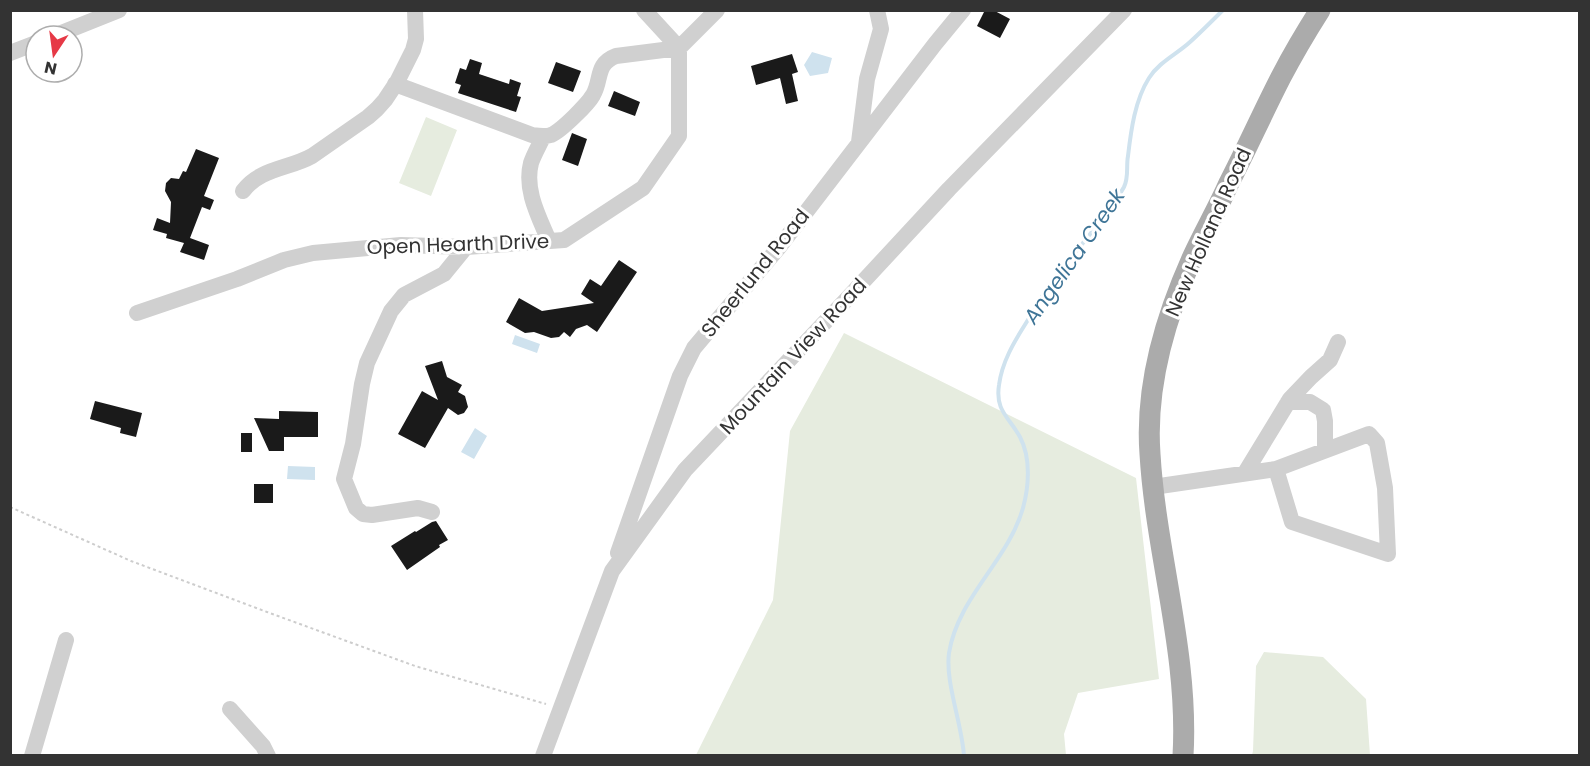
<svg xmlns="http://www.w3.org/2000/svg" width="1590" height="766" font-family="Poppins,sans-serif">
  <rect width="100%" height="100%" fill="#fff"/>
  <path fill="#e6ecdf" d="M426,117L457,130L431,196L399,183Z
    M844,333L1136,478L1159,679L1078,693L1064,734L1066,755H696L773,600L790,431Z
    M1264,652L1323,657L1366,699L1370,755H1252L1253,751L1256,666Z"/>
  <path fill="#cfe2ee" d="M812,52L832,58L828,73L810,76L804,65Z
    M515,335L540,344L537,353L512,344Z
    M475,428L487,436L474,459L461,452Z
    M288,466L315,467V480L287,479Z"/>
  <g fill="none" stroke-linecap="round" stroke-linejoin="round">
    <path stroke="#cfe2ee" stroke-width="4" d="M964,756C962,724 945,682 949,653C958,597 1008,561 1023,508C1029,486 1031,458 1020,437C1009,417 995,411 999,385C1002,362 1014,342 1026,323C1034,310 1041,297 1050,285C1065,264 1082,245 1098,224C1107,212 1117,200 1124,187C1129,177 1126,166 1128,156C1131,130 1135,100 1149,78C1159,62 1177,54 1190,42C1201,32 1212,21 1223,10"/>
  </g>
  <path fill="#1a1a1a" d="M985,10H993L1010,19L1000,38L977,26Z
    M792,54L798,72L792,74L798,101L786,104L780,78L756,85L751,66Z
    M470,59L482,63L479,74L509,84L510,79L521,83L517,96L521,97L516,112L458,93L461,85L455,83L460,68L466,70Z
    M556,62L581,71L573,92L548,83Z
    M614,91L640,102L635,116L608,106Z
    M572,133L587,139L578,166L562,160Z
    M196,149L219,158L204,196L214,200L210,210L202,207L190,238L209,245L204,260L180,252L184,243L166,238L167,234L153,230L157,218L170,223L171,202L165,191L166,183L171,178L179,179L183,171L186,172Z
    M619,260L637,272L597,332L587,325L576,329L570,337L564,332L559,337L551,338L534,332L525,333L506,322L519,298L542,311L594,303L581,294L590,279L601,286Z
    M442,361L447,377L462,385L458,392L465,396L468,407L464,413L458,415L448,408L425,448L398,434L422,391L438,400L425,366Z
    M95,401L142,413L136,437L120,433L121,428L90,419Z
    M279,411L318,412V437H284V451H269L254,418L279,419Z
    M241,433H252V452H241Z
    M254,484H273V503H254Z
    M436,521L448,540L439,545L440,547L407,570L391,546L415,531L416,532L432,522Z"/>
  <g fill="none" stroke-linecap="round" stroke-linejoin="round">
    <path stroke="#cdcdcd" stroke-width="2" stroke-dasharray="3 3" stroke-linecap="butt" d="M10,507L131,561L267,612L415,666L546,704"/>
    <path stroke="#d0d0d0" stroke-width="16" d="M644,10L679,48
      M54,36L119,10
      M10,53L36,43
      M395,84L532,135C539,136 545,137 551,135C561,131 588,104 593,95C602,80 595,64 616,56L679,48
      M543,137C539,146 534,154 531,163C524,190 539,217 549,241
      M859,142L867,79L881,29L877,10
      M243,191C260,168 289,169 312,156L368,117L377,109L385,100L397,82L413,50L416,39L415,10
      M137,313L237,279L284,260L313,253L401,245L466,247L564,240L643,188L679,136V48L717,10
      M1288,402H1310L1323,410L1325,421V450
      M1245,473L1290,399L1311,377L1330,360L1338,342
      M1153,487L1276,469L1369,434L1377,443L1385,488L1388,554L1292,522L1276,469
      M432,512L418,508L372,515L363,514L356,508L344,479L353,444L362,384L367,363L391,311L404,295L444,274L466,247
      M618,553L680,376L694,348L780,246L935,44L963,10
      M230,709L263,746L268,756
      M32,756L66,640
      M543,756L612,571L685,470L846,300L949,189L1124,10"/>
    <path stroke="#ababab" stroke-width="21" d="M1183,756C1189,653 1156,555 1150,454C1145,386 1165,318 1193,256C1204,232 1218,208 1229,183C1247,148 1263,112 1281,77C1293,54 1306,32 1320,10"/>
  </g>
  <g text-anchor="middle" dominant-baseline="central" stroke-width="6" stroke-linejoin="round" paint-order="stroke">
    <g font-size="20" fill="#333" stroke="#fff">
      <text transform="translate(1208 232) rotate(-66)">New Holland Road</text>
      <text transform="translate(458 244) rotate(-2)">Open Hearth Drive</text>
      <text transform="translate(755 273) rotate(-51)">Sheerlund Road</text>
      <text transform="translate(793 356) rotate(-47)">Mountain View Road</text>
    </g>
    <g font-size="21" font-style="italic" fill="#3f7597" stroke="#fff">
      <text transform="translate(1074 256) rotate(-55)">Angelica Creek</text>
    </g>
  </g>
  <rect width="1590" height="766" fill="none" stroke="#333333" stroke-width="24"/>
  <g transform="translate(54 54) rotate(193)"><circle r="28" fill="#ffffff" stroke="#adadad" stroke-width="1.5"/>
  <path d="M0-4.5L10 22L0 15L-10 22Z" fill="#e63946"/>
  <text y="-9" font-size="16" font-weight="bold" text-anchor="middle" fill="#333333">N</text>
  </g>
</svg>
